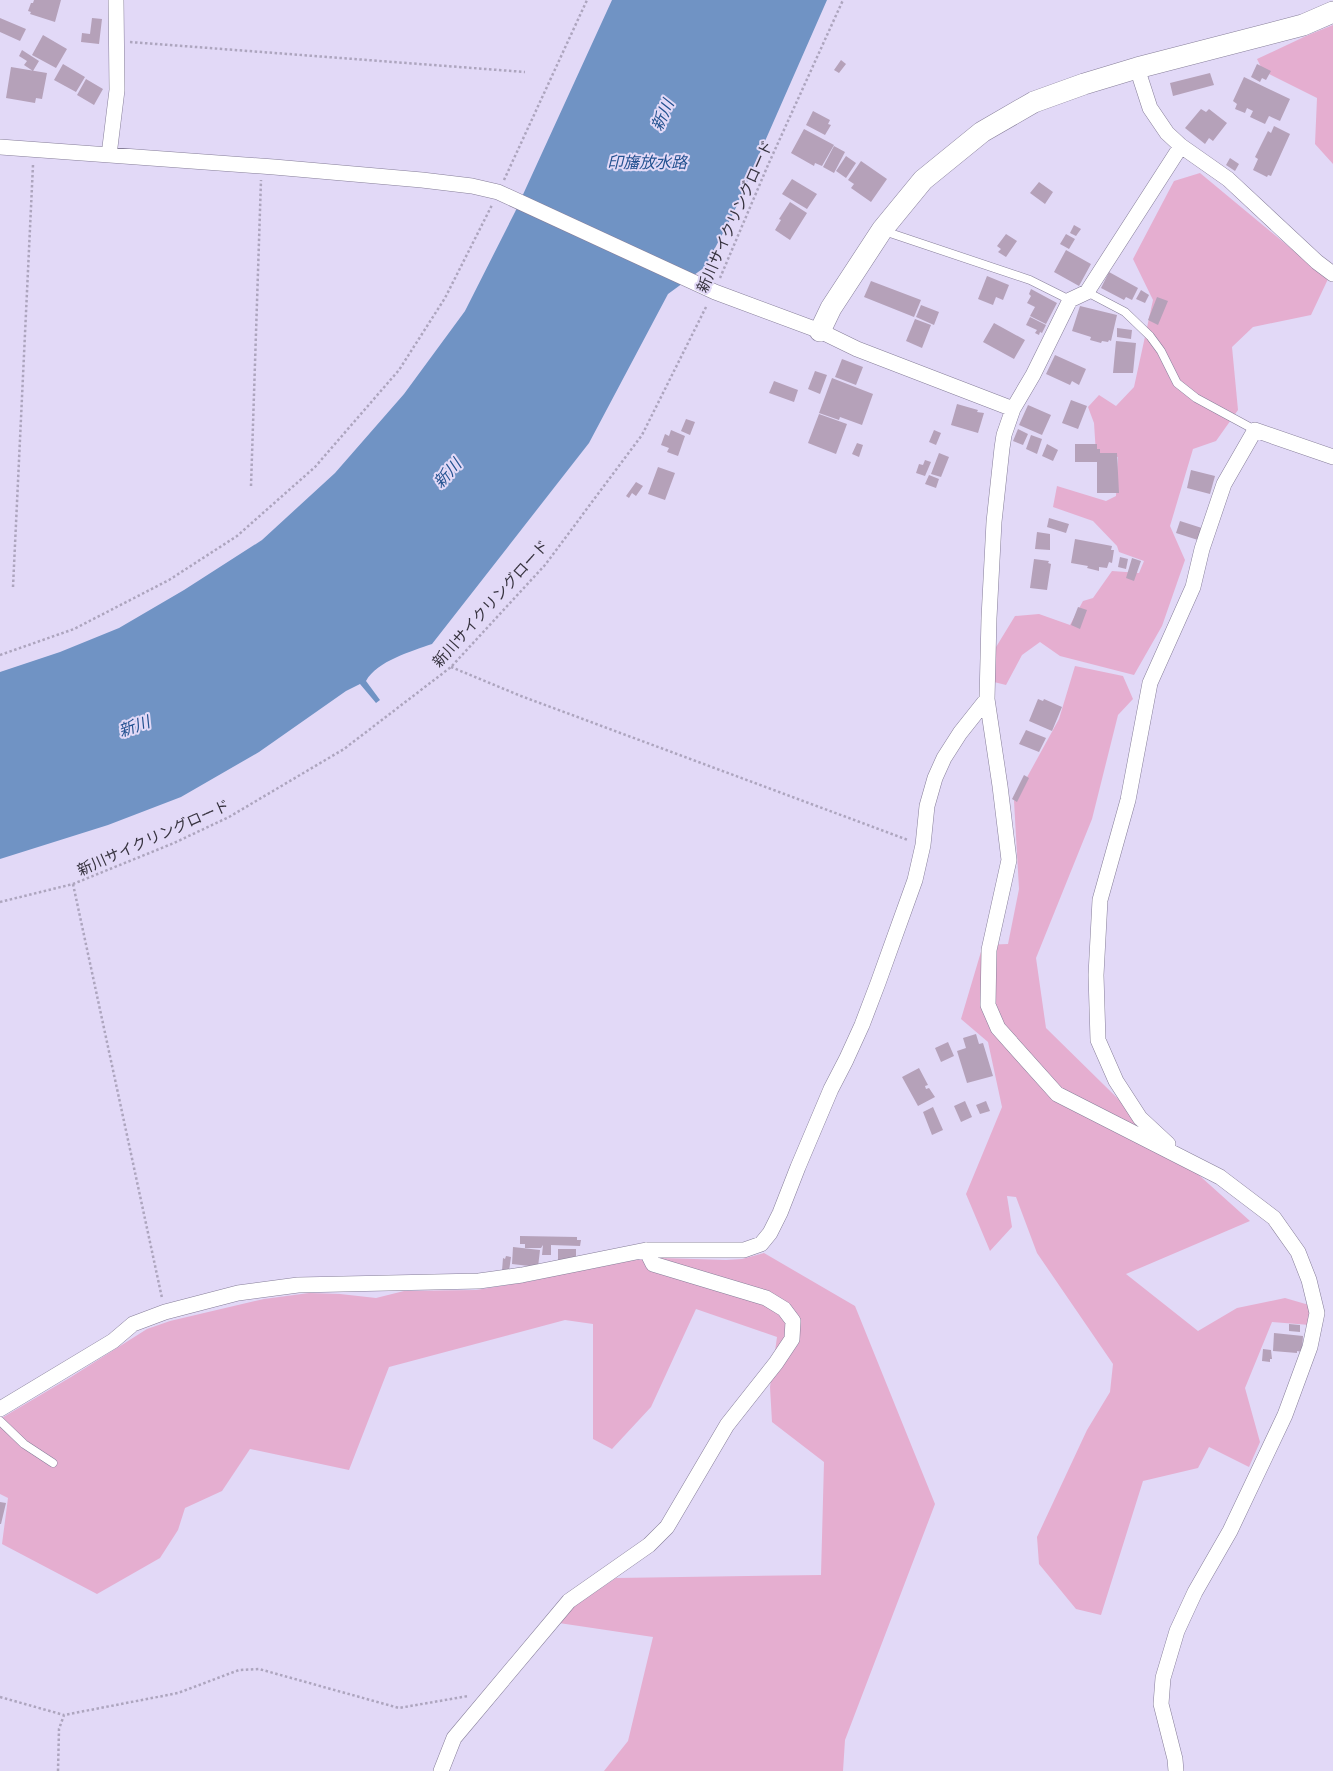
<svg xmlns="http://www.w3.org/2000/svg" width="1333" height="1771" font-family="'Golos Text','Noto Sans JP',sans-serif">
  <rect width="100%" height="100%" fill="#e2d9f7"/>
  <path fill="#e5aed0" d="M1333,25V164L1315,144L1317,98L1263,71L1257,59L1306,36Z
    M1200,173L1328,279L1311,315L1253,327L1232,347L1238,410L1216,441L1193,449L1170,526L1185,560L1162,626L1134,675L1060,656L1040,642L1022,655L1006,685L994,682L993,652L1015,616L1039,614L1070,625L1083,601L1093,598L1112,571L1139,573L1144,561L1119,552L1117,546L1093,521L1053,507L1057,486L1106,501L1116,496L1118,457L1096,454L1094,423L1088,407L1099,395L1116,406L1134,387L1153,300L1133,259L1174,181Z
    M1075,666L1123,676L1133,699L1118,715L1092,819L1036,958L1046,1028L1161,1141L1250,1221L1126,1274L1198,1331L1237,1308L1285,1298L1309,1305L1310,1325L1272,1322L1245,1388L1260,1442L1249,1467L1209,1447L1198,1468L1143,1481L1101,1615L1076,1609L1039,1564L1037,1537L1087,1430L1110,1392L1113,1364L1037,1253L1016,1197L1007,1196L1012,1227L990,1251L966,1194L1002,1107L988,1042L961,1019L983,945L1008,944L1019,889L1014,801L1059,719Z
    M764,1253L855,1306L935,1504L845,1740L843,1771H604L628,1741L653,1637L559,1623L573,1607L616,1578L821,1575L824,1462L772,1422L770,1387L777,1337L696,1309L651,1407L612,1449L593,1439V1324L565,1320L389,1367L349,1470L250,1449L222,1491L185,1508L178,1530L160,1558L97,1594L2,1544L8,1498L0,1494V1419L71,1377L147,1329L170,1321L264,1299L309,1293L340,1294L376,1298L404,1291L476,1290L532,1281L612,1262L662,1258L726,1260L742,1259Z"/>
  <path fill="#7093c4" d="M612,0H827L733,214L705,267L668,294L589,443L432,644C412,651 377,661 366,681L380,700L376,703L360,684L346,691L259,752L181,797L108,825L0,859V672L60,652L119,628L184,590L262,540L335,473L404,394L465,311L515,212Z"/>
  <path fill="#b5a1b9" d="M34,0H61L55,22L30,14L31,12L28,11L31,3H33Z
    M0,18L26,29L20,41L0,32Z
    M92,18L102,19L99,44L81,42L82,33L90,34Z
    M43,35L67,49L56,68L32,55Z
    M22,50L39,61L33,71L24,65L27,61L19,56Z
    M841,60L846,64L839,73L834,70Z
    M63,64L85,77L76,92L54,80Z
    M1257,64L1271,71L1266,80L1262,78L1260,82L1251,77Z
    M11,67L47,73L42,99L36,98L35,103L6,98Z
    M1210,73L1214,85L1173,96L1170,83Z
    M1244,77L1290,99L1280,121L1269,116L1265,124L1250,117L1253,111L1247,108L1245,113L1235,109L1237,104L1233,101Z
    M86,79L103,89L94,105L77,95Z
    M1201,109L1206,112L1209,109L1227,123L1213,141L1209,138L1205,144L1185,128Z
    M813,111L830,120L828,124L831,125L825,135L806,125Z
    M1274,126L1290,134L1271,176L1268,175L1267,177L1253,170L1258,159L1255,157L1268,131L1271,133Z
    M804,129L834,145L822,166L815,163L814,166L791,153Z
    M834,146L845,152L834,173L823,167Z
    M846,156L856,163L846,178L836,171Z
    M1230,158L1239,164L1235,171L1226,165Z
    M861,161L887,179L871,202L851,188L854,184L848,180Z
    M792,179L817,194L807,209L782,194Z
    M1039,182L1053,192L1045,204L1030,193Z
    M790,202L807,213L790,240L775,230L781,220L779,219Z
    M1074,225L1081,229L1076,236L1070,233Z
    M1006,234L1017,241L1006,257L998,252L1001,249L997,246Z
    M1066,234L1075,239L1069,249L1060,244Z
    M1066,250L1091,264L1079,286L1054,272Z
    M1109,272L1138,288L1132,300L1126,297L1124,300L1101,288Z
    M987,276L1009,285L1003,300L996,297L993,305L978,299Z
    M871,281L921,300L914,317L864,297Z
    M1031,289L1057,303L1046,324L1030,316L1035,307L1027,303L1031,296L1029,294Z
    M1141,290L1149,295L1145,303L1136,299Z
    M1157,297L1168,301L1158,325L1148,320Z
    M921,305L939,312L934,325L916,317Z
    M1080,306L1117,315L1111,341L1109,340L1108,342L1102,341L1101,343L1090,340L1091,337L1072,331Z
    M1030,317L1046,325L1042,333L1040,332L1039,335L1035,333L1037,330L1026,325Z
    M915,319L931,325L922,348L906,341Z
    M994,323L1025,340L1014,359L983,342Z
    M1117,328L1132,330L1131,339L1117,337Z
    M1116,341L1136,343L1133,373H1113Z
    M1055,355L1086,369L1079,385L1072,381L1070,385L1046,374Z
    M842,359L863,367L856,385L835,377Z
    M815,371L827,375L820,394L808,389Z
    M832,378L873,394L862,425L840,417L839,420L819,413Z
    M774,381L798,390L794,402L769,393Z
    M1071,400L1087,406L1078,429L1062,423Z
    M957,404L978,410L977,412L984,413L978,433L951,425Z
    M1028,405L1051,415L1042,435L1019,425Z
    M819,414L847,424L836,454L808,443Z
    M686,419L695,422L690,435L681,431Z
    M1018,429L1028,434L1023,445L1013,441Z
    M671,430L685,436L678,456L667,452L669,448L661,445L665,434L669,436Z
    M934,430L941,433L936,445L929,442Z
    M1031,435L1042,439L1037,454L1026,449Z
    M857,443L863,445L859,457L852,454Z
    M1047,444L1058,450L1053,461L1042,456Z
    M1075,444H1097V449H1100V453H1117L1119,493H1097V462H1075Z
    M939,453L949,457L941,477L931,474Z
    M925,460L931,462L925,476L916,473L919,464L923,465Z
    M658,467L675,473L665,500L648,494Z
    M1191,470L1215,476L1210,494L1187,488Z
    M929,475L939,479L936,488L925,484Z
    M636,482L643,486L636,496L632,493L629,498L626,496Z
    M1049,518L1069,524L1066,533L1047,527Z
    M1180,521L1205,529L1201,541L1176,533Z
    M1037,532L1050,534V550L1035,549Z
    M1075,539L1112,546L1111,550H1114L1112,563L1109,562L1107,568L1099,567V571L1087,568L1088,566L1071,563Z
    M1120,557L1128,559L1126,569L1118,567Z
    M1132,558L1141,561L1134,581L1126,578Z
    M1034,559L1049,561L1048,563L1051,564L1047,590L1030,588Z
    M1078,607L1087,610L1080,629L1071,625Z
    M1038,699L1043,701L1044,699L1062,707L1052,731L1029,721Z
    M1026,730L1046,738L1039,752L1019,744Z
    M1024,775L1029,778L1017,802L1012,799Z
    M976,1034L979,1044L983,1043L993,1076L967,1083L957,1051L966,1048L963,1038Z
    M948,1042L954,1056L941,1062L935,1048Z
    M919,1068L928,1085L925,1086L926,1089L929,1088L935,1097L918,1106L902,1077Z
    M965,1101L972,1117L961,1122L954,1106Z
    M986,1101L990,1111L980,1114L976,1105Z
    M933,1107L943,1130L932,1135L923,1112Z
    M520,1236L577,1237V1240H581L580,1246L551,1245V1255H542L543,1245L541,1248H525V1244H520Z
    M513,1247L540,1250L538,1267L512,1264Z
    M558,1249H576V1260H558Z
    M506,1256L511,1257L509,1271H502L503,1258L505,1259Z
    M1289,1324L1300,1325V1332L1289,1331Z
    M1274,1333L1303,1336L1302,1352L1297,1351V1353L1273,1351Z
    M1263,1349L1271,1350L1272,1359H1270V1362L1262,1361Z
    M0,1502L6,1503L1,1524H0Z"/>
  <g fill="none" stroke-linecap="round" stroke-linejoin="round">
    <g stroke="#867e99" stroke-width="9">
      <path id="lane" d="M884,231L1030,280L1070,300
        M1087,292L1125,312L1150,336L1161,351L1177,383L1196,398L1255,430
        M0,1421L24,1444L53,1463"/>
    </g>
    <g stroke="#867e99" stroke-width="16">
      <path id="street" d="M1137,68L1150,108L1167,133L1181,146L1228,179L1317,262L1333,274
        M0,147L274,167L422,180L472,186L498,192L715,292L820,331L857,349L1013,409L1004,435L1002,448L994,522L989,618L987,699L1000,786L1009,860L989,950L988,1005L998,1028L1057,1094L1220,1177L1274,1218L1298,1252L1309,1280L1317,1313L1310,1347L1285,1415L1230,1531L1195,1592L1177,1631L1163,1678L1161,1704L1175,1759L1176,1771
        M109,155L117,90L116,0
        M1013,409L1033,375L1070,300L1087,292L1181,146
        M1168,1144L1140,1118L1116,1081L1098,1040L1096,975L1100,900L1128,800L1150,683L1193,587L1202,549L1224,484L1255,430L1333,457
        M0,1409L113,1341L133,1324L165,1312L238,1293L298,1285L479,1281L522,1275L646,1250H744L761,1244L770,1233L780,1213L798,1167L831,1089L846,1060L862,1025L878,983L915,880L923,845L927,806L935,778L944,758L960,733L987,699
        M441,1771L454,1738L569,1601L649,1545L667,1527L727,1425L776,1363L792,1339L793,1321L784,1309L766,1298L653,1264L646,1250"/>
    </g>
    <g stroke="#867e99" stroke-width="22">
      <path id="secondary" d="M820,331L831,308L882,230L923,180L982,132L1034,102L1084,84L1137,68L1303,25L1333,12"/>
    </g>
    <path stroke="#ada5be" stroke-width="2.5" stroke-dasharray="2.5 2.5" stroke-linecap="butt" d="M130,42L525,72
      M504,180L587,0
      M720,278L768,165L843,0
      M251,486L261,180
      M13,587L33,165
      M0,655L74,629L169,580L237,536L315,467L399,370L445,298L492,205
      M451,667L521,696L908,840
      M73,884L162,1298
      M0,902L73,884L174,843L229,817L344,749L451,667L545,565L642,435L707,305
      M0,1697L64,1715
      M58,1771L59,1729L64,1715L178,1693L239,1670L259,1669L399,1708L468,1696"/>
    <use href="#lane" stroke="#fff" stroke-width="8"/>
    <use href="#street" stroke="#fff" stroke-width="15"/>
    <use href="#secondary" stroke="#fff" stroke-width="21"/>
  </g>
  <g text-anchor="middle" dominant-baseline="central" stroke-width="4" stroke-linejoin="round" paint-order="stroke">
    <g font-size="15" fill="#37333f" stroke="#e2d9f7">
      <text transform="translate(734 216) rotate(-66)">新川サイクリングロード</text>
      <text transform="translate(490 603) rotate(-48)">新川サイクリングロード</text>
      <text transform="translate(153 837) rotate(-24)">新川サイクリングロード</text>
    </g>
    <g font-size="16" font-style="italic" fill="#245290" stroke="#e2d9f7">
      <text transform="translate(662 115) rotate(-66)">新川</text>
      <text x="647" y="162">印旛放水路</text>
      <text transform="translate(447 473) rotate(-48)">新川</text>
      <text transform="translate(134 726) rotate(-20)">新川</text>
    </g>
  </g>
</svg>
